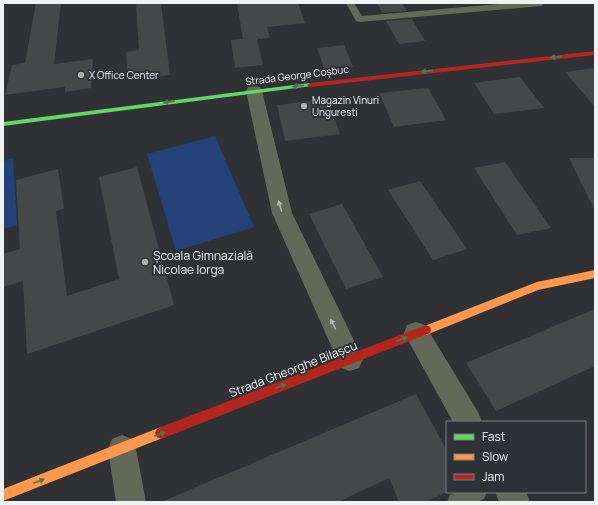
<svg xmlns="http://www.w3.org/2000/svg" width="598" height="505" font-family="Manrope,sans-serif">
  <rect width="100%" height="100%" fill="#2f3134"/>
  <path fill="#234279" d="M215,136L254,227L176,251L147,154Z
    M13,158L17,225L3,229V161Z"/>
  <path fill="#464749" d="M36,3H61L54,64L93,59L91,88L65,92V87L5,95L12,65L25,63Z
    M136,3H161L170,75L128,81L126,52L139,50Z
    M237,3H298L305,23L267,27L270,38L257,39L263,65L235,68L231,40L243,39Z
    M377,3H402L407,11L382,13Z
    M412,19L425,41L399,44L386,21Z
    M344,45L353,67L325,70L317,48Z
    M595,68V107L565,72Z
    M520,77L544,108L494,114L474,83Z
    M428,88L446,120L394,127L379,93Z
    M328,99L340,134L285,141L277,105Z
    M569,158H595V211Z
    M505,162L551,228L517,235L474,168Z
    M137,167L174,305L27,354L23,281L3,287V254L20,249L16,180L58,169L64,209L56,211L67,296L119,279L99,177Z
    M420,181L467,249L433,260L388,190Z
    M342,204L383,277L346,289L309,214Z
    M595,309V366L496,411L466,363Z
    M416,394L447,451V492L425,502H399L389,478L338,502H161Z"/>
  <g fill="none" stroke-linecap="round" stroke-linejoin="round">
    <path fill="#646859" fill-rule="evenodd" d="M346,3H354L362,16L511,3H545L541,6L359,22L356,21Z
      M457,492H487L484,499L477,502H447L450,495Z"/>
    <path fill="#646859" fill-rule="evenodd" d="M254,86L260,87L262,91L292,213L363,359L359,368L350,371L341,368L272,213L246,91L248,87Z
      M416,322L425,325L478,412L482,422H453L404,333L407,325Z
      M122,435L132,439L136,449L146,502H116L108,449L112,439Z
      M495,492H526L530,502H499Z"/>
    <path fill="#63d668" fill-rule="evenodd" d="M310,83L313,85L312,86L3,126V122Z"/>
    <path fill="#ff974d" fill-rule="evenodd" d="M595,270V278L538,290L426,335L422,333L421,330L422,327L537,282Z
      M161,427L165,429L167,433L165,437L3,501V489Z"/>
    <path fill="#b3261e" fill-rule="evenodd" d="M595,51V55L310,87L307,85L310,83Z
      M426,325L430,327L431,330L430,333L161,439L157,437L155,433L157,429L161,427Z"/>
  </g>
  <defs><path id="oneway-solid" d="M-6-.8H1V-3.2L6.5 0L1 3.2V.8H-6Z"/></defs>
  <g fill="#467b4c">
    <use href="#oneway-solid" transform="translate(556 57) rotate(174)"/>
    <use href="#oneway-solid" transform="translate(427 71) rotate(174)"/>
    <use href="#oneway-solid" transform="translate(298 86) rotate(174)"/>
    <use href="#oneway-solid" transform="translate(169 102) rotate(172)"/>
    <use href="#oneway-solid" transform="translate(402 339) rotate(-22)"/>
    <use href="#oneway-solid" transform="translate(281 386) rotate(-21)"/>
    <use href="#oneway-solid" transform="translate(160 434) rotate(-21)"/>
    <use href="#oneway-solid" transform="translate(39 481) rotate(-21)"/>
  </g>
  <g fill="#b0b3ae">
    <use href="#oneway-solid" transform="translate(280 206) rotate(-106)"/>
    <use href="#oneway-solid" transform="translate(333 324) rotate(-116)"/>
  </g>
  <g fill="#acaeb0" stroke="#2e3135" stroke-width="1.5">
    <circle cx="81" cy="75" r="4"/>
    <circle cx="304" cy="106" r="4"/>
    <circle cx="145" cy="262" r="4"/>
  </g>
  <g text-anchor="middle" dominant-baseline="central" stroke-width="4" stroke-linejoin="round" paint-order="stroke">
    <g font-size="10" fill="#eff1f3" stroke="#2e3135" text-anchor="start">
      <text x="89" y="75">X Office Center</text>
      <text x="312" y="100">Magazin Vinuri<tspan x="312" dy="12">Unguresti</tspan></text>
    </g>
    <g font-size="10" fill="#eff1f3" stroke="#2e3135">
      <text transform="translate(297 75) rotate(-7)">Strada George Coșbuc</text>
    </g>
    <g font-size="12" fill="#eff1f3" stroke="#2e3135" text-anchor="start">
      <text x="153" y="255">Școala Gimnazială<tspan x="153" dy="14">Nicolae Iorga</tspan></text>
    </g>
    <g font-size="12" fill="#eff1f3" stroke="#2e3135">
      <text transform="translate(293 369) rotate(-21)">Strada Gheorghe Bilașcu</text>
    </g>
  </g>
  <rect width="598" height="505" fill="none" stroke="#eff1f3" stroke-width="8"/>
  <rect x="446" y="421" width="140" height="72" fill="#2e3135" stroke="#7b7e81"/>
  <rect x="454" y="434" width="20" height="6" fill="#63d668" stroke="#7b7e81"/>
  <text x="482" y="441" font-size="12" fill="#eff1f3">Fast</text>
  <rect x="454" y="454" width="20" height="6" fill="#ff974d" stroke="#7b7e81"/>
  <text x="482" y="461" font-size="12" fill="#eff1f3">Slow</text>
  <rect x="454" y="474" width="20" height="6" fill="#b3261e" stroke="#7b7e81"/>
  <text x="482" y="481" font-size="12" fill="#eff1f3">Jam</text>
</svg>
